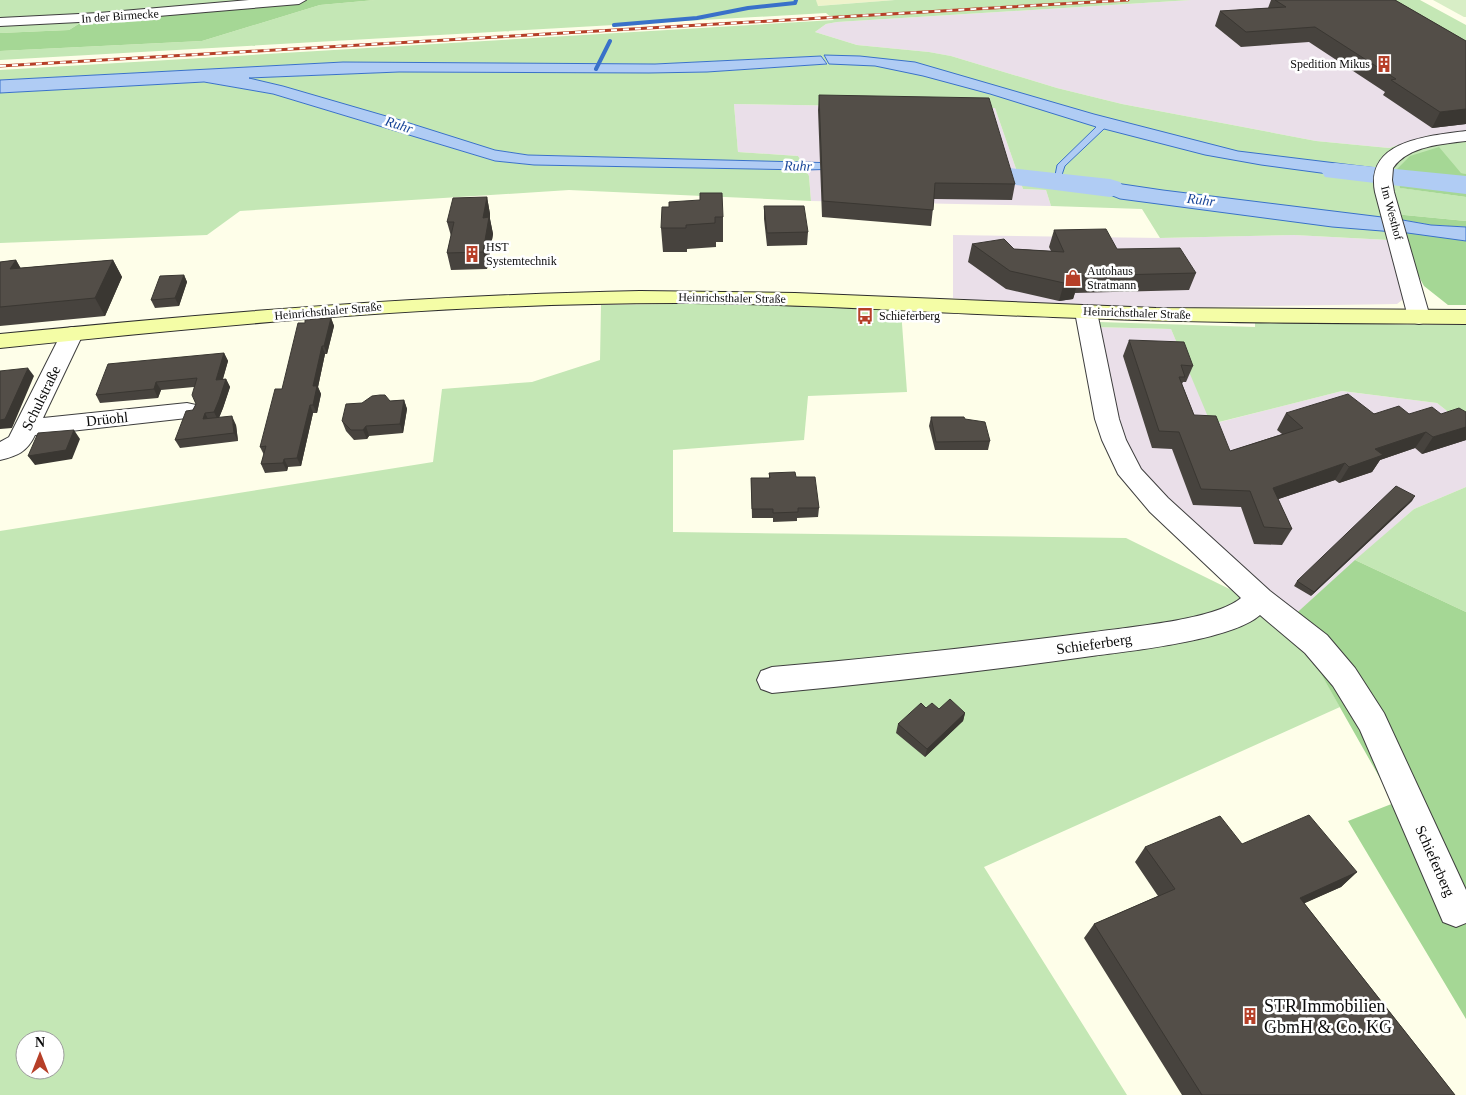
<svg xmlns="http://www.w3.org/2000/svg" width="1466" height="1095" font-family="Georgia,serif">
  <rect width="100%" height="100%" fill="#fefee9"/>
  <path fill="#eadfe9" d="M1191,0H1370L1466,54V132L1427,136L1389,148L1316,141L1122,104L1057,88L951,56L929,52L857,45L815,32L826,24L837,22Z
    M734,104L995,108L1023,189L1046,190L1051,206L811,201L809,176L806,170L840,163L802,162L798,156L738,152Z
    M953,235L1160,238L1294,235L1389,240L1406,297L1397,304L1082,309L953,298Z
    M1093,327L1171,329L1212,424L1342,391L1437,403L1466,426V487L1414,509L1290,619L1139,480L1113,420Z"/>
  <path fill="#eef3cb" d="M816,0H895L817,6Z"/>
  <path fill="#c4e7b5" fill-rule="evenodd" d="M0,0H298L88,18L69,30L0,33Z
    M375,0H816L818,6L895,0H1191L837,22L826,24L815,32L857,45L929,52L951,56L1057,88L1122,104L1316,141L1389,148L1427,136L1466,132V174L1397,169L1401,188L1466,197V221L1394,214L1389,240L1294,235L1160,238L1142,209L1051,206L1046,190L1023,189L995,108L734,104L738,152L798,156L802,162L528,155L495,150L283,86L246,78L399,72L649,73L707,72L828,64L821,56L655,64L343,62L0,80V70L834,20L826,13L0,60V51L202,41L320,5Z
    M1370,0H1420L1466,25V54Z
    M204,82L273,94L495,161L534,165L806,170L809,176L811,201L569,190L240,211L207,235L0,243V93Z
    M754,303L901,310L907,392L808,396L804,440L673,450V532L1126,538L1290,619L1340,707L984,867L1127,1095H0V531L433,462L442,389L532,382L600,360L601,305ZM25,1040H55V1070H25Z
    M1099,322L1255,327V323L1466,325V426L1437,403L1342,391L1211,424L1171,329L1093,327Z
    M1466,487V612L1355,560L1414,509Z"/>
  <path fill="#a5d795" d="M298,0H375L320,5L202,41L0,51V33L69,30L88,18Z
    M1439,147L1461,173L1466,174V179L1400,171L1404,183L1466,192V197L1400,188L1397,169L1410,156Z
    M1394,214L1466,221V227L1431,225L1398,219L1460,240L1466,241V305H1448L1424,286L1403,247Z
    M1355,560L1466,612V1019L1348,821L1394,803L1290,619Z"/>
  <path fill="#d8eec6" d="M1433,0H1466V17H1464Z"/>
  <path fill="#b0ccf4" stroke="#3971c9" d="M824,55L860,56L915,62L1094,114L1238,151L1377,168L1380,181L1261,165L1205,155L1104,129L1065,166L1062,175L1163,190L1390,218L1394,232L1332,227L1120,199L1110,195L1051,187L1052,174L1055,175L1057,165L1096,127L990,94L923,76L875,66L829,64Z
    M821,56L827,64L707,72L649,73L399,72L249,78L283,86L400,120L495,150L528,155L840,163L841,169L806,170L534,165L495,161L273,94L204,82L0,93V80L343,62L655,64Z
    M1400,171L1466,179V192L1404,183Z
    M1397,219L1431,225L1466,227V241L1400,232Z"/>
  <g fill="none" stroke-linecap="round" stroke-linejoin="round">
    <path stroke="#3971c9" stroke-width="4" d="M614,25L697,18L748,8L795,3L796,0
      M596,69L610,41"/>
    <path fill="#b0ccf4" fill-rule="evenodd" d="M955,162L1110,179L1120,182L1124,188L1120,194L1110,197L945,176L941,170L945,164Z
      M1335,163L1466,176V194L1325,177L1321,171L1325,165Z"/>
    <g stroke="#3e3e3e" stroke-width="2">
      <path id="minor" d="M249,0H306L299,4L99,21L0,26V18L99,13Z
        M1466,131V141C1442,144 1408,146 1393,168L1392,180L1394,192L1430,317L1427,322L1419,324L1411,322L1408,317L1375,192C1365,140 1429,136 1466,131Z
        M1086,305L1094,307L1097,312L1119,419L1126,440L1141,469L1168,498L1270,591L1327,635L1355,668L1384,713L1466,890V923L1456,927L1443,922L1360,730L1333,686L1305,653L1260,615C1232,640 1131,651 1092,656C986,671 879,683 772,693L761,689L757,680L761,671L772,667C880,658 987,646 1094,632C1129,627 1215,620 1241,598L1150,512L1118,474L1102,440L1095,419L1075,312L1078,307Z
        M72,327L80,329L83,334L43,418L187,403L196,405L199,411L196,417L35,435C27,452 17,456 0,460V442L9,437L61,334L64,329Z"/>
    </g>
    <g stroke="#2d2d2d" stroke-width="2">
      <path id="secondary" d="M640,291L795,293L1156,308L1466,310V324C1328,323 1191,323 1053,317C933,313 812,304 692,303C460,302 230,324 0,348V334C213,313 426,295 640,291Z"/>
    </g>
    <use href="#minor" fill="#fff" fill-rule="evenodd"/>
    <use href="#secondary" fill="#f4fda6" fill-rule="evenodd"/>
    <g stroke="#b63f28" stroke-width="3">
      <path id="rail" d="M0,66L1128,0"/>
    </g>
    <use href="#rail" stroke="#fff" stroke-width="2" stroke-dasharray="6" stroke-linecap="butt"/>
  </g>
  <path fill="#47433e" d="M1271,0H1395L1466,41V124L1432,128L1383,95L1385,92L1309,42L1241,47L1215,26L1220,11L1268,8Z
    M819,95L1015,184L1012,200L934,199L931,226L822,217L818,110Z
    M487,197L490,214V219L493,234L487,269L451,270L447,253L451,236L447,222Z
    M764,206L808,232L807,245L767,246L764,219Z
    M669,207L723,217V242H716V247L687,249V252H663L661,228Z
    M1054,230L1117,249L1196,273L1189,290L1075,293L1073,299L1059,301L1006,289L968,262L972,244L1014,249L1051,251L1049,247Z
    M16,260L20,268L113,260L122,277L105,316L0,326V262Z
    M184,275L187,282L179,306L155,308L151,300Z
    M331,318L334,326L327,354H325L318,387L321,394L317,413H313L301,466L288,467L287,471L265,473L261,464L264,455L260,447L282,389L305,323Z
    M1129,340L1193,366L1186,382H1183L1182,384L1194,415L1230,451L1282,434L1277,430L1286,413L1441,414L1466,412V440L1422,454L1415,448L1380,460L1372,472L1339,483L1335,480L1278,499L1292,529L1282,545L1254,544L1241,507L1193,505L1172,449L1152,448L1123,356Z
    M224,353L228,361L223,379H226L230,387L223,408L219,418L236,425L238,441L180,448L175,440L196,404L194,387L161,390L158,398L100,403L96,395Z
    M404,400L407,409L403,433L369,436L367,439L354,440L346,431L342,421L390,401Z
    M931,417L965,419L990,441L988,450H935L929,426Z
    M769,473L796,477L819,508L818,517L797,518V521L773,522V518H752L751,478H769Z
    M1412,501L1311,596L1294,586L1297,581Z
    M926,708L965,713L963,721L925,757L896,733L898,724Z
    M1242,844L1357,872L1341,887L1304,903L1455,1095H1182L1084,938L1094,924L1158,896L1135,862L1145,847Z"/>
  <path fill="#3a3732" d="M1466,109V124L1432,128L1440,112Z
    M487,197L490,214V219L493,234L487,269L483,252V218Z
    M16,260L26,277L10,269Z
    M113,260L122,277L105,316L95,298Z
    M184,275L187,282L179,306L175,298Z
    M1078,281L1073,299L1059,301L1064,283Z
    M331,318L334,326L327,354L324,346Z
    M322,346L325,354L318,387L321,394L317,413L313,405V386Z
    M224,353L228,361L220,388L216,380Z
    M28,368L34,376L12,428L0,429V420Z
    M226,379L230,387L223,408L218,420L214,412Z
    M156,382L161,390L158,398L154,389Z
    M404,400L407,409L403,433L400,424Z
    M310,405L313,413L301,466L297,458Z
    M205,413L209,421L203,419Z
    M232,416L236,425L238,441L234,433Z
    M366,426L369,436L367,439L363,430Z
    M1466,427V440L1422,454L1433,437Z
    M74,430L80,439L72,459L35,465L28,456Z
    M1426,432L1415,448L1380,460L1372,472L1339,483L1349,467L1375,449Z
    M284,459L288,467L287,471L283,463Z
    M1345,463L1335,480L1264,504L1273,488Z
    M1415,496L1412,501L1311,596L1314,592Z
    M965,713L963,721L925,757L927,749Z
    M1357,872L1341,887L1285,912L1300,898Z"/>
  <path fill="#534e48" stroke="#3a3732" d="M1275,0H1395L1466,41V109L1440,112L1391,80L1396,79L1315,27L1246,32L1220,11L1286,7Z
    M819,95L989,98L1015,184L935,183L933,210L823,201Z
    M700,193H722L723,217H715V223L686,225V228H661L662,207H669V202L700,200Z
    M487,197L483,218L489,217L483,252L447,253L454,222H447L453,198Z
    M764,206H804L808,232L767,233Z
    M1106,229L1117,249L1180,248L1196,273L1075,276L1078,281L1064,283L1010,271L972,244L1004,239L1014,249L1064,252L1054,230Z
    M16,260L10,269L113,260L95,298L0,307V262Z
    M184,275L175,298L151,300L160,276Z
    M331,318L324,346H322L313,386H317L313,405H310L297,458L284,459L283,463L261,464L266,446L260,447L275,389H282L298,323H305V320Z
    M1129,340L1184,342L1193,366L1181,365L1185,377H1179L1194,415L1216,416L1230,451L1303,428L1286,413L1348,394L1374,414L1399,406L1409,414L1432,407L1441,414L1459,408L1466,412V427L1433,437L1426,432L1375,449L1383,455L1349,467L1345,463L1273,488L1292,529L1264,527L1250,491L1201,489L1179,432L1159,431Z
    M224,353L216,380L226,379L219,400L214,412L205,413L203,419L232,416L234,433L175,440L186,411L193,410L196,404L192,395L197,378L156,382L154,389L96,395L108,364Z
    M28,368L5,419L0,420V371Z
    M380,395H385L390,401L404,400L400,424L366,426L363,430H351L342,421L346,404L362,403L372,396Z
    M931,417H964L965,419L985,422L990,441L936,442Z
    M74,430L66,450L28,456L38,433Z
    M795,472L796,477H815L819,508H798V512L773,513V509H752L751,478H770L769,473Z
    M1396,486L1415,496L1314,592L1297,581Z
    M950,699L965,713L927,749L898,724L921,703L926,708L932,703L939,709Z
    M1309,815L1357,872L1300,898L1455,1095H1202L1094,924L1175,889L1145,847L1220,816L1242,844Z"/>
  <defs>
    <g id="building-bare" transform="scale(1.35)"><path d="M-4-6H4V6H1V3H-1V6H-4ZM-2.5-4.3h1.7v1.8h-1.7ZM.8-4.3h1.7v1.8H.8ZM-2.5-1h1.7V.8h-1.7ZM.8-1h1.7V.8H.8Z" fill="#b63f28" stroke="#fff" stroke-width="2.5" paint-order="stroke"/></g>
    <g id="shop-bare" transform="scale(1.35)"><path d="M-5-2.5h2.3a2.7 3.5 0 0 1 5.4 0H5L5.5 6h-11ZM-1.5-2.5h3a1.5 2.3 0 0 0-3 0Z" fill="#b63f28" stroke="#fff" stroke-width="2.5" paint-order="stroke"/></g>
    <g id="bus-bare" transform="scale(1.35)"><path d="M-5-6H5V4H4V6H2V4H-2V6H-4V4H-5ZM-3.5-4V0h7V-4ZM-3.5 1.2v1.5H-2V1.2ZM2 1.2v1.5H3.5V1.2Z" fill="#b63f28" stroke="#fff" stroke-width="2.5" paint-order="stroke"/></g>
  </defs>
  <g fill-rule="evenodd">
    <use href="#building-bare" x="1384" y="64"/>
    <use href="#building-bare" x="472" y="254"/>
    <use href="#shop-bare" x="1073" y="278"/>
    <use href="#bus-bare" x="865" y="316"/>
    <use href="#building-bare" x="1250" y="1016"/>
  </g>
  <g text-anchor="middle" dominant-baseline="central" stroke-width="5" stroke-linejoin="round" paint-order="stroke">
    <g font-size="12" fill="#0b0b0b" stroke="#fff">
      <text transform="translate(120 16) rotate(-4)">In der Birmecke</text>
      <text transform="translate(1392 213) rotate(75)">Im Westhof</text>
      <text transform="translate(732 298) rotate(1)">Heinrichsthaler Straße</text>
      <text transform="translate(328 311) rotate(-5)">Heinrichsthaler Straße</text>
      <text transform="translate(1137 313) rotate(2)">Heinrichsthaler Straße</text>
    </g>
    <g font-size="12" fill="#0b0b0b" stroke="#fff" text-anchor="start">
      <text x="1370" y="64" text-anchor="end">Spedition Mikus</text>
      <text x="486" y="247">HST<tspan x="486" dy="14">Systemtechnik</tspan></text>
      <text x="1087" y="271">Autohaus<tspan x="1087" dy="14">Stratmann</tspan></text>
      <text x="879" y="316">Schieferberg</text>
    </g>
    <g font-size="14" font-style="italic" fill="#194698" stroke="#fff">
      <text transform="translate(399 125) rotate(18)">Ruhr</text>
      <text transform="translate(798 166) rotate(1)">Ruhr</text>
      <text transform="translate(1201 200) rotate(7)">Ruhr</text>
    </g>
    <g font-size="15" fill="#0b0b0b" stroke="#fff">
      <text transform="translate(41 398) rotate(-64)">Schulstraße</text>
      <text transform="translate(107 419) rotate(-6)">Drüohl</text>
      <text transform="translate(1094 644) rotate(-8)">Schieferberg</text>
      <text transform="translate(1435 861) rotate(66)">Schieferberg</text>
    </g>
    <g font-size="18" fill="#0b0b0b" stroke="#fff" text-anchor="start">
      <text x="1264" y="1006">STR Immobilien<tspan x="1264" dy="21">GbmH &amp; Co. KG</tspan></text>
    </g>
  </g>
  <g transform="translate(40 1055)"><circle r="24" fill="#ffffff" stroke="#9d9d9d"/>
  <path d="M0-4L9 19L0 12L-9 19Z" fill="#b63f28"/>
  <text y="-8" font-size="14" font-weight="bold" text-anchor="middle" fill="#0b0b0b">N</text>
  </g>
</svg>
